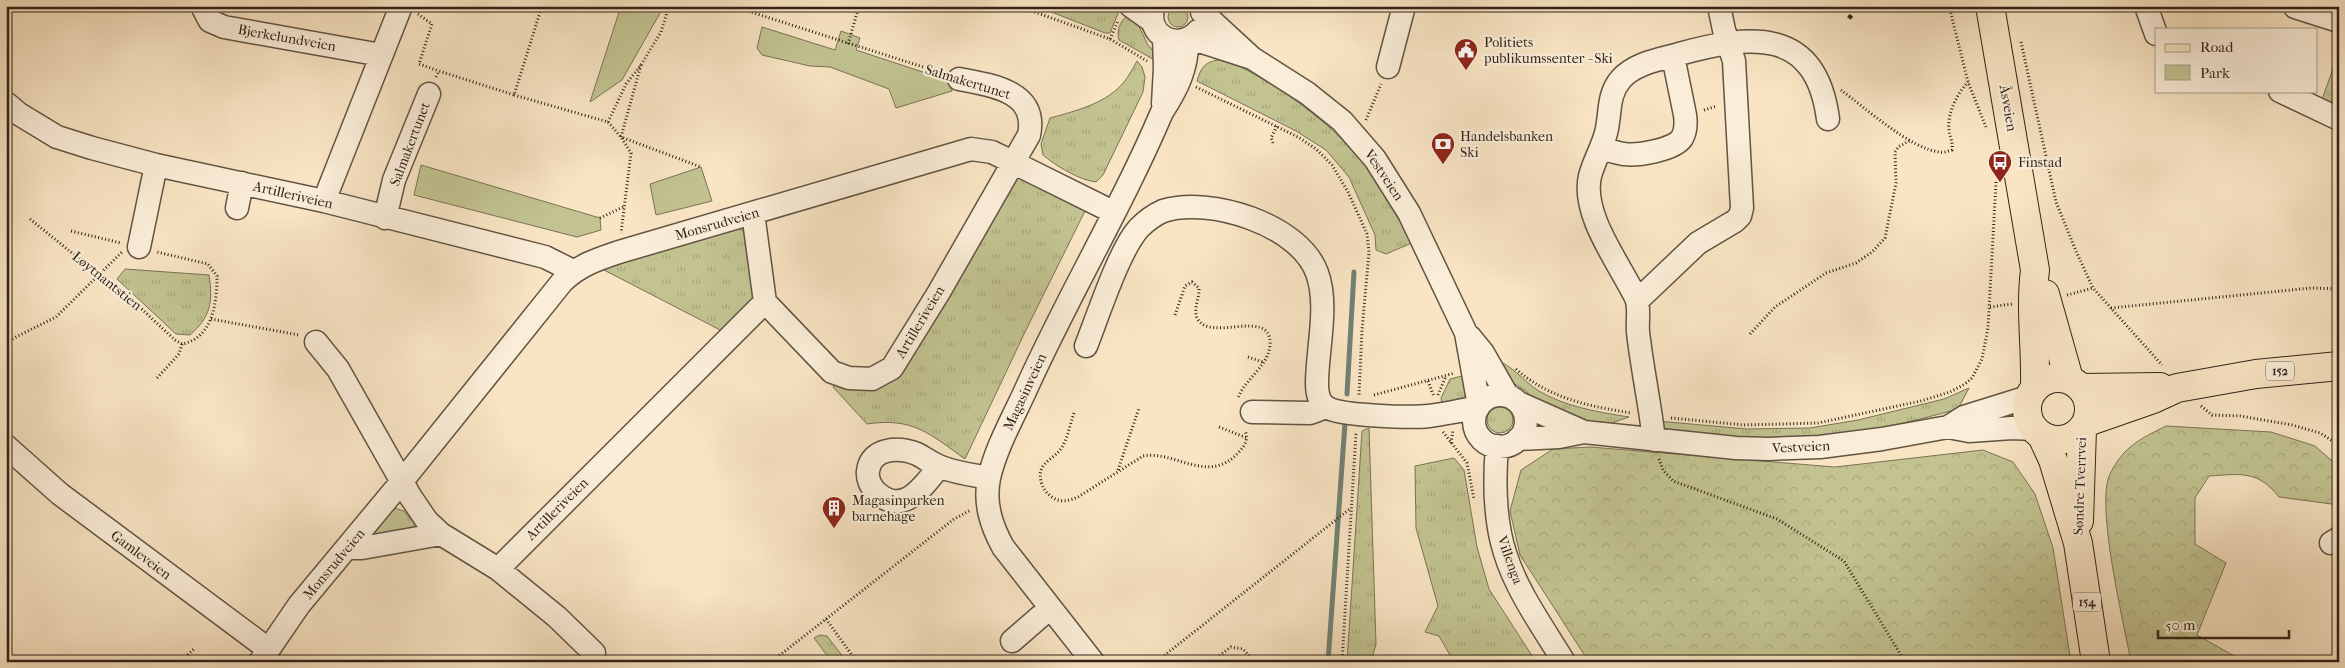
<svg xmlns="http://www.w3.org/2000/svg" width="2345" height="668" font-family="'IM FELL French Canon',serif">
  <defs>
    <pattern id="grass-tufts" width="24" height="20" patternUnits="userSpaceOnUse" patternTransform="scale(1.25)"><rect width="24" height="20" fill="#c2c391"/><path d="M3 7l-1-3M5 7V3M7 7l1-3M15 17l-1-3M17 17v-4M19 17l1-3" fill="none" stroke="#a7a77c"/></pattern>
    <pattern id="forest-crowns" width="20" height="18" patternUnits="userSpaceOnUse" patternTransform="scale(1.25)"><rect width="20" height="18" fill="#c2c391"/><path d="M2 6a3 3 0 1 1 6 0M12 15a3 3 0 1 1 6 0" fill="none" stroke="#a7a77c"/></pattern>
  </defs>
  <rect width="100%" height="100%" fill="#f9e5c4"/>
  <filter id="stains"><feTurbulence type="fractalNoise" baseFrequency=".004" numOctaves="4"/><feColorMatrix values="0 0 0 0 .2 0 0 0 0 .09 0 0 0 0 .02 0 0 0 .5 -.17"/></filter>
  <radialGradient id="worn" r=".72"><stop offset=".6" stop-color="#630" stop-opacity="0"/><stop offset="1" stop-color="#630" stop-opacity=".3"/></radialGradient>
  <path fill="url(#grass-tufts)" stroke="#797354" d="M1036,6H1115L1119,11L1110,33H1105Z
    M1168 17a10 10 0 1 1 20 0a10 10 0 1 1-20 0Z
    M1127,16L1137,22L1148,45L1156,54L1158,62L1119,40C1116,32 1120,21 1127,16Z
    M2339,52V112L2320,105Z
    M1225,59C1286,88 1345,132 1383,188C1395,205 1404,224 1414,242L1386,254L1376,250L1375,235L1349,177L1326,150L1296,131L1197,81C1202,64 1207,61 1225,59Z
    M1137,61L1142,67L1145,77L1143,92L1103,175L1096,182C1079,180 1056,166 1043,155L1041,144L1050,118C1076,111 1107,103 1124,82C1129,76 1133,68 1137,61Z
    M1019,177L1087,207L1025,332L965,459C930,434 913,417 867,424L833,387L840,381L886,384L1012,182Z
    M738,229L747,232L757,288L752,302L726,333L600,268Z
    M125,269L209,275C213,301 211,317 190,335L176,334L117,279Z
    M1501,362C1515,369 1525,382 1539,391C1566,407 1598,412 1629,417L1609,424L1587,421L1534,400L1526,391L1510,381L1497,364Z
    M1466,375L1468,396L1442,404L1441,398L1450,379Z
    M1969,388L1958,409C1863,436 1760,452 1663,429L1657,421L1747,429L1810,428L1858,420L1944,399Z
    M1487 420a13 13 0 1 1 26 0a13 13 0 1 1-26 0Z
    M1369,428L1376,644L1371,662H1347L1362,431Z
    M1454,458L1464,470L1477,547L1489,589L1536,662H1454L1439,636L1425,632L1438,606L1416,528L1415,466Z
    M394,508L404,511L414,523L413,532L362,542Z
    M820,635L827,636L847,662H832L814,638Z"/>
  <path fill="url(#forest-crowns)" stroke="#797354" d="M2166,426L2271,432L2315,446L2339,467V505L2279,497C2258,470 2240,474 2209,476L2195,498V544L2226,563L2197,635L2245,662H2131C2124,624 2095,504 2110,474C2124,446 2140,439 2166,426Z
    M1590,447L1835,467L1983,450L2013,462L2035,494L2053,548L2071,662H1589L1520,555L1510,511L1521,470L1553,449Z"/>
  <path fill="#c2c391" stroke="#797354" d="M621,6H664L622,80L590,102Z
    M762,27L835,50L841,31L860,38L856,50L947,80L952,91L896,108L889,89L830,67L810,66L762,55L757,48Z
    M421,165L600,218L601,230L577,237L414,195Z
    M701,167L712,201L656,215L650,184Z"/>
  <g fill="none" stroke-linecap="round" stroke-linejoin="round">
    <path stroke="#728174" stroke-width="5" d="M1347,394L1354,272
      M1328,662L1345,423"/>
    <g stroke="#625443" stroke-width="25">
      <path id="minor" d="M202,6L210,21L224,27L381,55
        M1131,6L1152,21
        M1154,6C1144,35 1178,53 1198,31
        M2146,6L2156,34
        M2295,7L2339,21
        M1202,12L1252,58L1307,93L1342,121L1375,159L1409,213L1466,333L1479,406
        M1190,38L1249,57
        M1388,67L1404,6
        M2280,91L2339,119
        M6,103L19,114L57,137L92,148L156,165L324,201L545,257L573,271
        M1163,104L1165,68L1164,38
        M1601,148C1608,150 1616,153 1624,154C1637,156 1674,150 1682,138C1686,131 1686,122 1685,115L1673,56
        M324,201L401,6
        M237,208L242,183
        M385,218L394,180L429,94
        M139,247L156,165
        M1637,301L1698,243L1735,221L1740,216L1742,208L1734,61L1724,30L1719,6
        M765,302L832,372L849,378L872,379L892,368L939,292L1029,135C1038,91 991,85 959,79
        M1470,337L1483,353L1507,395
        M316,342L338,369L410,496L427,521L441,534L498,569L557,617L594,653
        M1086,346C1098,316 1119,250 1139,228C1146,221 1154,215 1163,211C1210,196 1300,225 1317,273C1329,305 1317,350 1317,383C1317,391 1318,402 1326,407C1339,416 1411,418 1429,416C1445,414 1461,410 1478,408
        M1474 421a26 26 0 1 1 52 0a26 26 0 1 1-52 0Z
        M1521,404L1584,432L1736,448L1768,449L1820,447L1882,439L1948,427L1969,431L2012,428L2034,429
        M1252,412L1310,413L1326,407
        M1948,427L1964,417L2028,397
        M1518,439L1559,437L1584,432
        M1654,440C1650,404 1642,368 1638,332C1637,321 1640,307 1636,298C1620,264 1581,215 1590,176C1594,161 1602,148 1606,133C1611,114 1607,95 1621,79C1635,63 1659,60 1679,54C1751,34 1816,27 1828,119
        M6,446L60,494L268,649
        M1497,446C1494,482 1494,519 1505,553C1517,592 1543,627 1564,662
        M939,467C923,486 904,517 876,492C871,487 867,479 868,471C871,447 899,447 917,454C925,458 932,464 941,467C956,473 973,475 989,478
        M2331,543L2339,538
        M347,548H362L441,534
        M498,569L765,302L753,213
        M1012,641L1050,608
        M260,662L299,605L403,480L562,282C579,265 598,259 619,252L971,149L992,152L1113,212
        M1093,662L1003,547C991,525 984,503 989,478C996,447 1014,416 1027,387C1069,294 1122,206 1162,112C1177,89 1188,67 1187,40"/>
    </g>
    <g stroke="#302318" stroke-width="30">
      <path id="major" d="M1990,6L2035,270C2030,308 2036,347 2035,386
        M2045,294L2069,379
        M2027 409a31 31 0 1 1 62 0a31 31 0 1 1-62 0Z
        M2082,388L2160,387
        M2087,422L2153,399L2177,388L2256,374L2339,366
        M2042,436L2053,460L2078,543L2096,662
        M2079,521L2082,429"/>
    </g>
    <path stroke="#302318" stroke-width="3" stroke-dasharray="1 2.5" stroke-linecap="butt" d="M732,6L942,73
      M1018,6L1110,39L1147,61
      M1949,6L1968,82L1986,127
      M418,14L432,24L419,64L439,71
      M1110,39L1118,21
      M2021,42L2056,202L2076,251L2093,288L2162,365
      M848,44L859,6
      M641,65L621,137L701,167
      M436,77L439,71L514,95L542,6
      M1196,87L1298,137L1316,149L1332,165L1348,192L1367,234L1369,252L1362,330L1359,395
      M1841,90C1864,107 1912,150 1940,152C1944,153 1948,151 1952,150C1953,141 1950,138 1949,130C1947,113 1957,94 1968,82
      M514,95L608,122L621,137L631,153L621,233
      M1704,110L1717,106
      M1366,120L1381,84
      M608,122L626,84L641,65L661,32L669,6
      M1273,143L1271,138L1277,126
      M600,218L623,207
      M30,219L98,274L119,288L175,340L182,344C213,338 217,302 217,276L208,264L157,252
      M71,231L121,243
      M2067,295L2093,288
      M1990,307L2012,304
      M2111,308L2311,288L2339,289
      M1175,315L1185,286L1192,282L1199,288C1200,297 1193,308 1197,318C1209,343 1269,308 1270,342C1271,365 1245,378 1238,398
      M211,319L299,335
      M1750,334L1775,307L1826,273L1856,263L1872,252L1885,238L1896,183L1895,152L1898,147L1911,140
      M6,342L56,317L122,252
      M1248,357L1263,362
      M1516,369C1548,398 1591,407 1632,413
      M157,378L179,354L182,344
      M1428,381L1434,397
      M1374,395L1455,373
      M1438,395L1446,376
      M2201,406L2212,415L2240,416L2292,425L2320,433L2339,445
      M1074,413C1070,424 1068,437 1062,447C1055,460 1036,462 1041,481C1042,487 1046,493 1052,497C1060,503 1069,501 1078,497L1143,456C1176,450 1208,486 1239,452C1245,445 1249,439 1245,431
      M1671,418L1744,425L1818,423L1921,401L1950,392L1965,384L1972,378L1982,359L1988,328L1996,182
      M1219,427L1247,438
      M1443,432L1467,463L1474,499
      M1451,443L1453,430
      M1659,459L1663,470L1673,481L1777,519L1844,561L1905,662
      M1118,470L1139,408
      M826,619L857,662
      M180,662L195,648
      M771,662L954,519L971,510
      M1156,662L1351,508
      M1211,662L1231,647L1243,649L1255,662
      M1342,662L1356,433"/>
    <use href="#minor" stroke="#fbeed9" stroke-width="22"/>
    <use href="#major" stroke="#f9e5c4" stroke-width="28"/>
    <path stroke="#302318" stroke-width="4" stroke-dasharray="9 9" stroke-linecap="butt" d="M1833,6L1852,18
      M1857,6L1859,7"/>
  </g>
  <defs>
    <g id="civic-pin" transform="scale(1.25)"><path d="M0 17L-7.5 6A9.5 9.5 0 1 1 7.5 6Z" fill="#8f2418" stroke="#fbeed9"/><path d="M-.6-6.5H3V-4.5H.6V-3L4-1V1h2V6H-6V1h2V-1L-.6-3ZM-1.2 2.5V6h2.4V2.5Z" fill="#fff"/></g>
    <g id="bank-pin" transform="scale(1.25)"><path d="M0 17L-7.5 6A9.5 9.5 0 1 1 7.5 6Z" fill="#8f2418" stroke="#fbeed9"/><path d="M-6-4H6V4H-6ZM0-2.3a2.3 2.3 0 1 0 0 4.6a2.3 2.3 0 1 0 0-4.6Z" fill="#fff"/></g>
    <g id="bus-pin" transform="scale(1.25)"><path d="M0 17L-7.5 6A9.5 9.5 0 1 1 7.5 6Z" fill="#8f2418" stroke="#fbeed9"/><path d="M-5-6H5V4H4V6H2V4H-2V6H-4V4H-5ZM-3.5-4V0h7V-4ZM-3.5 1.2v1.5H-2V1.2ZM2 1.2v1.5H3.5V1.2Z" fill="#fff"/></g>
    <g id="building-pin" transform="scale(1.25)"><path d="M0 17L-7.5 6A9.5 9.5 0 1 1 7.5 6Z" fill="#8f2418" stroke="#fbeed9"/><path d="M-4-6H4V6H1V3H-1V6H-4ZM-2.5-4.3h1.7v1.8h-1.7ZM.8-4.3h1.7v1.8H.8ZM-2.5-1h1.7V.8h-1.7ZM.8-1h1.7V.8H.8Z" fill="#fff"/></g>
  </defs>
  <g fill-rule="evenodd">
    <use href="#civic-pin" x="1466" y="50"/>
    <use href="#bank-pin" x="1443" y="144"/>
    <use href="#bus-pin" x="2000" y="162"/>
    <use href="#building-pin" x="834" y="508"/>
  </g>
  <g text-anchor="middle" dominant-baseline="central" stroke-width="4.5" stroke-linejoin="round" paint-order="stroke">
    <g fill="#fbeed9" stroke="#6d6052" stroke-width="1">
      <rect x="2266" y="361.5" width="28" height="19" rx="4"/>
      <rect x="2073" y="592.5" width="28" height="19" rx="4"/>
    </g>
    <g font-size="12" font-weight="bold" fill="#302318">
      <text x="2280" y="371">152</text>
      <text x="2087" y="602">154</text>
    </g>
    <g font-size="14" fill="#302318" stroke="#fbeed9">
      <text transform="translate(287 38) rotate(10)">Bjerkelundveien</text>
      <text transform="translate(968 82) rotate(17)">Salmakertunet</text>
      <text transform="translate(2008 108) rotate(80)">Åsveien</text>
      <text transform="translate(410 144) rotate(-69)">Salmakertunet</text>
      <text transform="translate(1384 175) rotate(56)">Vestveien</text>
      <text transform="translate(293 195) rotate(13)">Artilleriveien</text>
      <text transform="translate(717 224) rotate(-16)">Monsrudveien</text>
      <text transform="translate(107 281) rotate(39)">Løytnantstien</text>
      <text transform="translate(920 322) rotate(-59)">Artilleriveien</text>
      <text transform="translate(1025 392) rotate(-65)">Magasinveien</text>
      <text transform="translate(1801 447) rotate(-3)">Vestveien</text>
      <text transform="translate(2080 486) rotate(-88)">Søndre Tverrvei</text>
      <text transform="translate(557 509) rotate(-45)">Artilleriveien</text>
      <text transform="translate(141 555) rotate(37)">Gamleveien</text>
      <text transform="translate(1510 560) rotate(70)">Villenga</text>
      <text transform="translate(334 564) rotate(-50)">Monsrudveien</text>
    </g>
    <g font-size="14" fill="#302318" stroke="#fbeed9" text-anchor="start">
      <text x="1484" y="42">Politiets<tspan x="1484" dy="16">publikumssenter - Ski</tspan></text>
      <text x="1460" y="136">Handelsbanken<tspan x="1460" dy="16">Ski</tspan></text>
      <text x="2018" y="162">Finstad</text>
      <text x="852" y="500">Magasinparken<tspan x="852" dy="16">barnehage</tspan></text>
    </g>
  </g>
  <rect width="2345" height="668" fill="none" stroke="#f9e5c4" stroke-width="25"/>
  <rect x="8" y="8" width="2330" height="653" fill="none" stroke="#302318" stroke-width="2.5"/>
  <rect x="12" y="12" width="2320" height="643" fill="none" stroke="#302318"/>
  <rect x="2155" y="28" width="162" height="65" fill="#fbeed9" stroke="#aa9d8c"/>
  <rect x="2165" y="44" width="25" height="8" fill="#f9e5c4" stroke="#aa9d8c"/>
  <text x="2200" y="52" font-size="15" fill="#302318">Road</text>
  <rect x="2165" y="65" width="25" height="15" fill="#c2c391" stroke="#aa9d8c"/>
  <text x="2200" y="78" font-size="15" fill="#302318">Park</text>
  <path d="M2158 630v8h131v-8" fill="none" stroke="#302318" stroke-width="2.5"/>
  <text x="2165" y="630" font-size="15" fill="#302318" stroke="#fbeed9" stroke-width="4" paint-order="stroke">50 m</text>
  <rect width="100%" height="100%" filter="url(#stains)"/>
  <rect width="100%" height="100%" fill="url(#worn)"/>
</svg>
